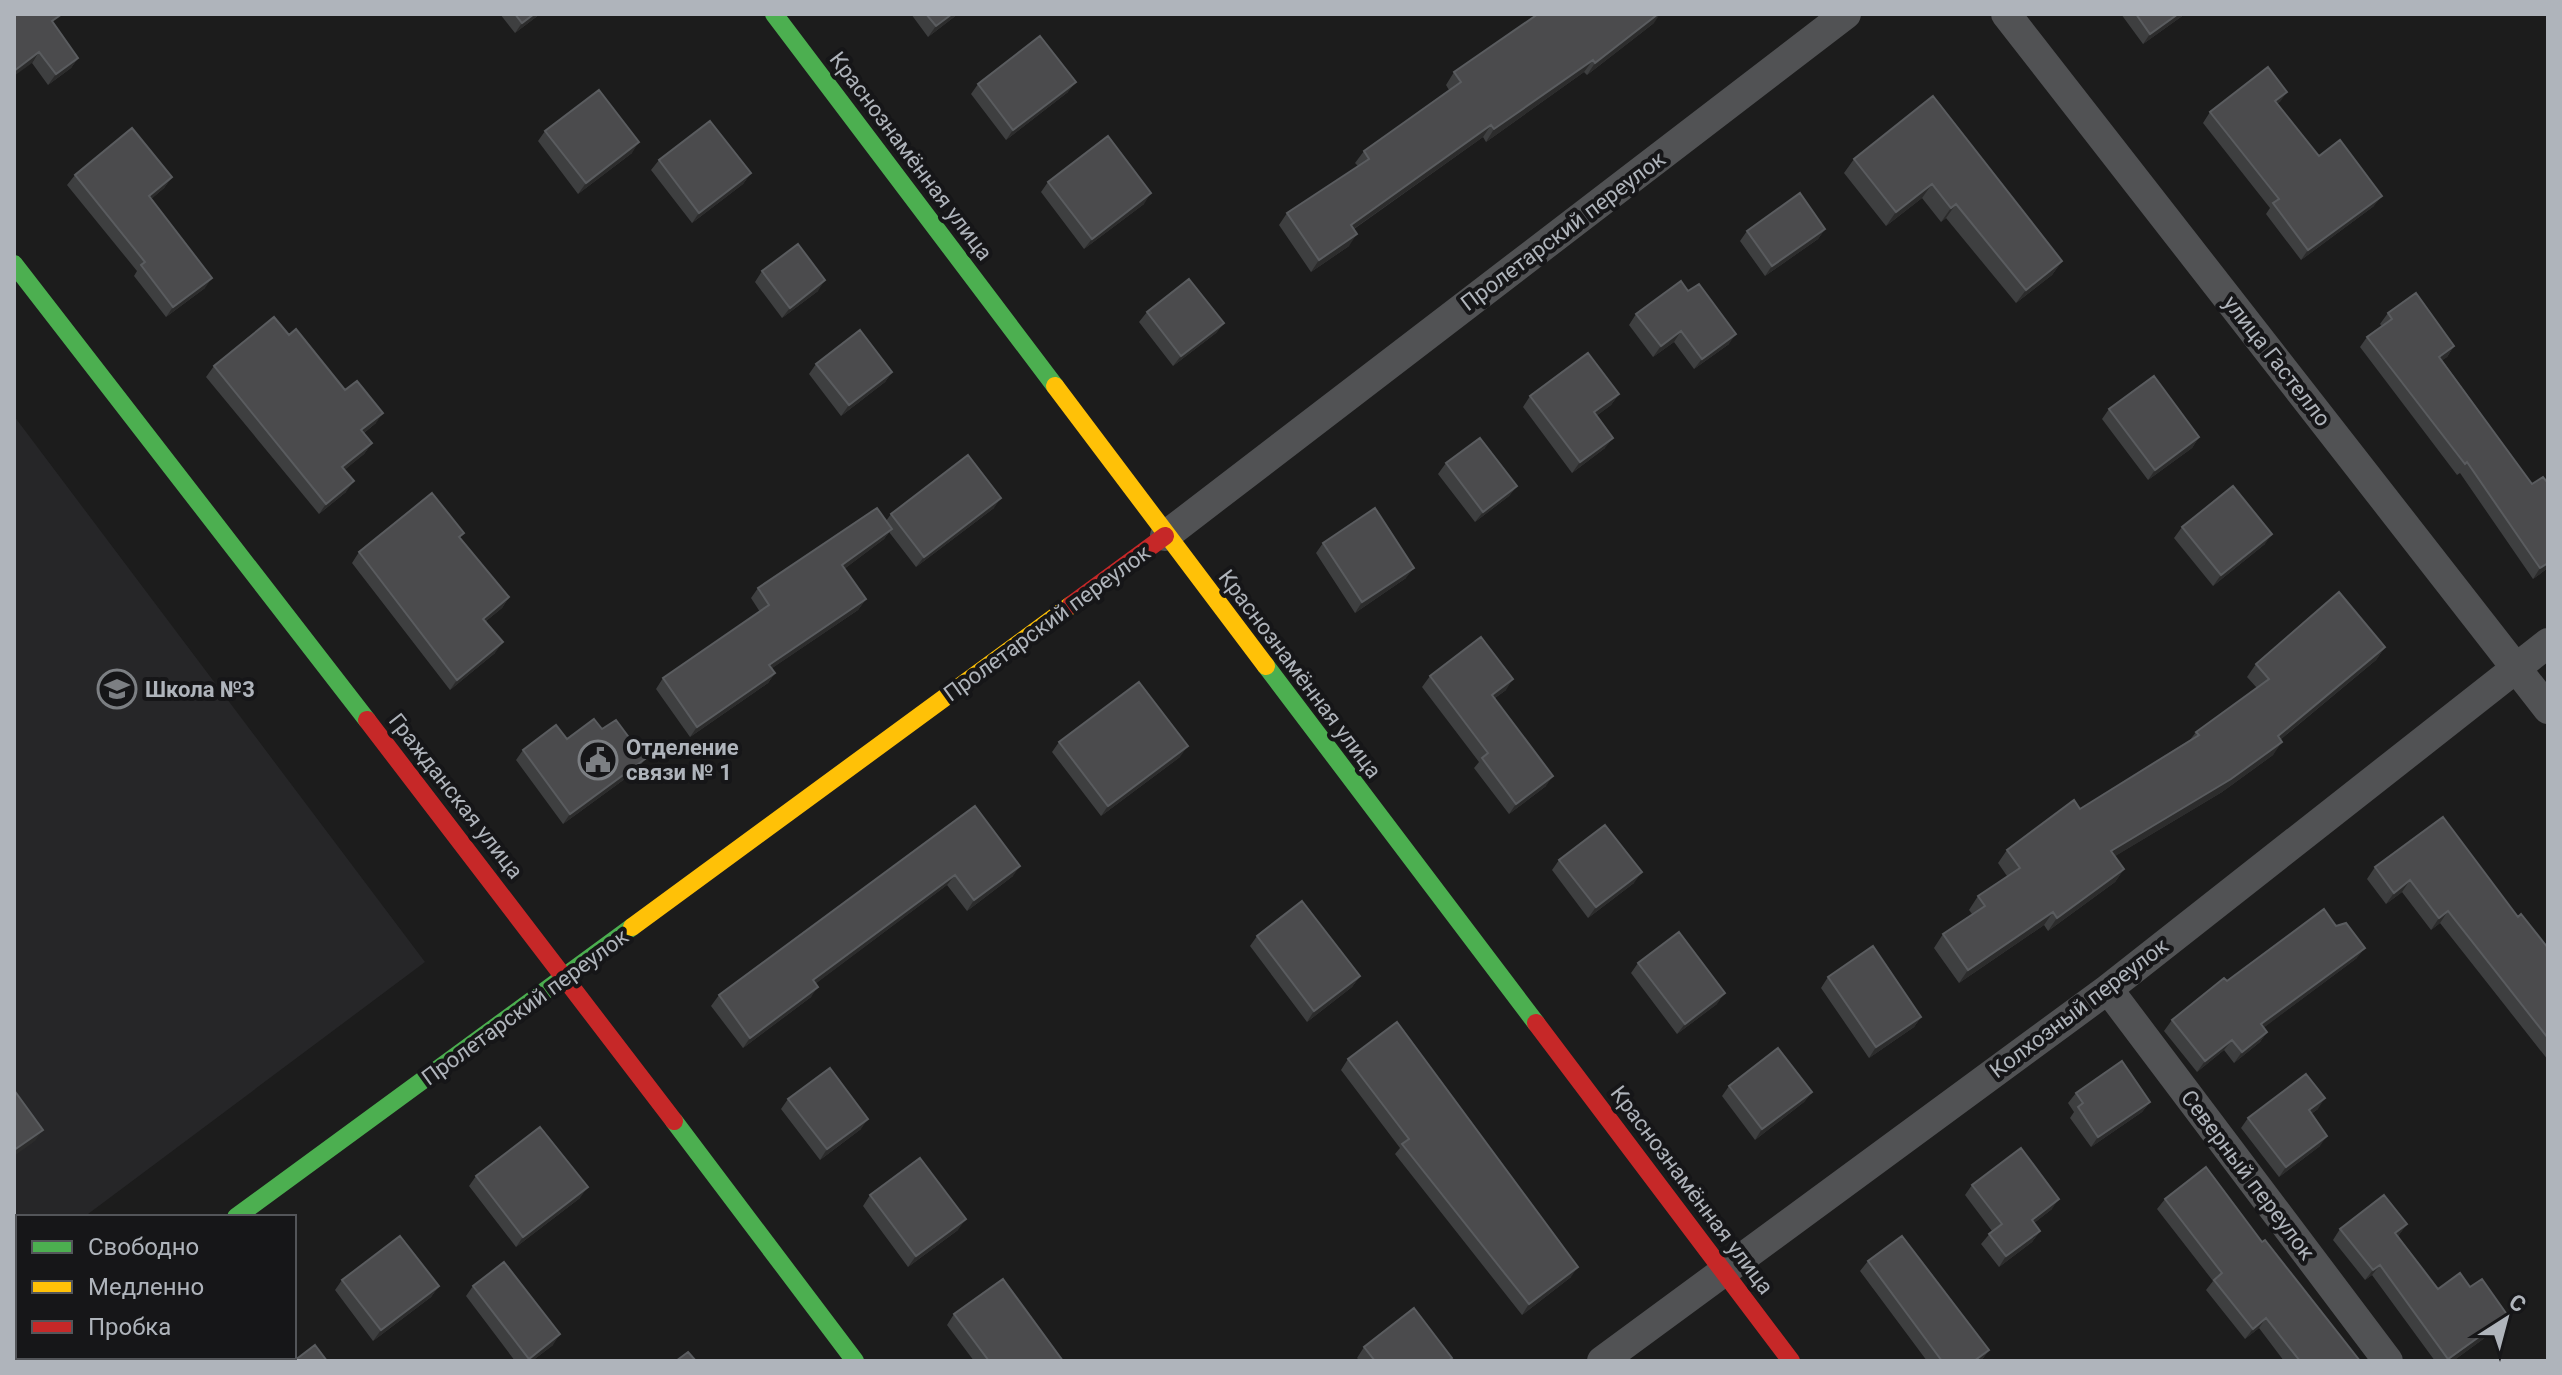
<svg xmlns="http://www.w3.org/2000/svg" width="2562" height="1375" font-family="Roboto,sans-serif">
  <rect width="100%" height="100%" fill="#1c1c1c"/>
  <path fill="#262628" d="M14,416L425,962L84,1217H18V1266L14,1269Z"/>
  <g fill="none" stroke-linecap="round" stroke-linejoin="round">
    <path stroke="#515254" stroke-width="30" d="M2006,14L2548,709
      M1165,536L1846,14
      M2108,989L2388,1361
      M1602,1361L2108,989L2548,643"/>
    <path stroke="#4caf50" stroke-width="18" d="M774,14L1055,386
      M14,264L367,720
      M1266,666L1536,1023
      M674,1121L855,1361
      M236,1217L632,927"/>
    <path stroke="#ffc107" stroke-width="18" d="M1055,386L1266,666
      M632,927L1071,605
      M37,1361L43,1357"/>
    <path stroke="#c62828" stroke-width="18" d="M1071,605L1165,536
      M367,720L674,1121
      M1536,1023L1791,1361"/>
  </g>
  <path fill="#3e3f40" d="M500,14H540L515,33Z
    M911,14H958L928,37Z
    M2121,14H2185L2143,44Z
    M1654,23L1587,75L1584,72L1486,142L1483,137L1354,229L1349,246L1311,272L1279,225L1287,213L1358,166L1355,163L1364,151L1449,90L1446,85L1454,72Z
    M54,25L78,58L71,68L48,85L32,63Z
    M978,84L1068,92L1006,140L971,94Z
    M2287,92L2277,104L2319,156L2374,206L2301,260L2266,214L2270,208L2203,123L2210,112Z
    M1933,96L2062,261L2052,275L2016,303L1946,218L1941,222L1922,198L1886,226L1844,173L1854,159Z
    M545,131L632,153L578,194L538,141Z
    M659,160L751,173L743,184L692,223L651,170Z
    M75,175L172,177L164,188L151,199L205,288L166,317L134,276L137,271L67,185Z
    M1048,182L1144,204L1084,249L1041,192Z
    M1825,229L1818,239L1765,276L1740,241L1747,231Z
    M762,271L818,291L782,318L755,282Z
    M1147,312L1224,323L1216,333L1173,366L1139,322Z
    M2388,313L2454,346L2447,357L2442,360L2532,484L2548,483V568L2533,579L2460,473L2457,475L2360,347L2367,337L2382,326L2380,324Z
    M1636,314L1729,344L1694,369L1674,342L1653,357L1629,325Z
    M289,335L345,390L376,423L364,433L372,443L364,454L344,470L346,492L319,514L206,377L214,366Z
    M816,364L892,372L885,382L841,416L809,374Z
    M1619,394L1611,405L1596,416L1605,448L1572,473L1523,407L1530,396Z
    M2109,409L2199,437L2192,448L2148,480L2102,419Z
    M1446,463L1517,486L1509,496L1475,522L1438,474Z
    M994,508L916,567L889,532L884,539L844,569L866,599L858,610L772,668L775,673L768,683L690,737L656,689L663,678L760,612L751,598L758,588L886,521L891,514Z
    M2182,527L2265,544L2213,586L2174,538Z
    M460,538L509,597L502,608L486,621L495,653L450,690L352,563L359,552Z
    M1323,543L1406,578L1355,613L1316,553Z
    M2385,647L2376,660L2280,740L2273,755L2222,792L2115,856L2124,869L2115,882L2048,931L2044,925L1959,983L1934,948L1943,934L1972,914L1969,910L1978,896L2007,876L1998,863L2007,850L2080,809L2190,740L2196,732L2257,688L2247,677L2256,664Z
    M1430,676L1506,690L1495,698L1546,786L1509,814L1474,768L1479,762L1422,687Z
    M602,729L645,759L637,770L563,824L516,760L523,750Z
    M1059,742L1180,757L1101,816L1052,752Z
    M975,806L1013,876L967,911L947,885L816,983L811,997L743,1048L711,1006L719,995Z
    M1559,860L1634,883L1588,918L1552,870Z
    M2375,867L2518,917L2548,948V1060L2440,923L2431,930L2402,892L2386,904L2367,879Z
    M1257,936L1360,976L1352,987L1307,1022L1250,946Z
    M2357,958L2264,1027L2267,1032L2260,1042L2234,1063L2224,1050L2197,1072L2164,1031L2172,1020L2227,981Z
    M1638,963L1717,1004L1677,1034L1631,973Z
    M1828,977L1921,1017L1914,1027L1869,1058L1821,988Z
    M1348,1059L1571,1277L1522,1315L1395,1154L1400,1148L1341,1070Z
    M1729,1086L1812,1092L1804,1102L1755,1140L1722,1096Z
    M2076,1093L2150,1102L2142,1112L2091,1147L2070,1118L2074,1112L2068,1103Z
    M788,1099L861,1129L820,1160L781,1109Z
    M2318,1109L2311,1114L2320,1146L2279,1177L2241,1128L2248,1118Z
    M476,1176L580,1198L516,1247L469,1186Z
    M1972,1185L2052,1209L2034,1223L2040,1231L2032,1242L1999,1267L1981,1244L1992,1231L1965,1195Z
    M870,1195L958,1230L908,1267L863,1206Z
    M2165,1199L2262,1242L2360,1361H2284L2259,1328L2245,1339L2206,1290L2213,1281L2157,1209Z
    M2407,1224L2398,1236L2438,1289L2470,1287L2508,1316L2501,1326L2453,1361H2435L2372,1275L2365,1280L2333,1240L2340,1229Z
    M1868,1261L1989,1350L1981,1361H1927L1860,1271Z
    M342,1280L439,1286L431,1297L373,1341L335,1290Z
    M473,1286L553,1345L532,1361H515L466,1296Z
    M954,1314L1063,1361H974L947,1325Z
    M1364,1347L1449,1361H1360L1357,1358Z"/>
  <path fill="#2c2c2c" d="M534,14H540L515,33L522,23Z
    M952,14H958L928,37L936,26Z
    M1658,14H1660L1654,23L1587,75L1595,63Z
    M2178,14H2185L2143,44L2150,34Z
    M39,52L32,63L14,76V71Z
    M78,58L71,68L48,85L56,74Z
    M1593,60L1584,72L1486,142L1494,129Z
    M1076,82L1068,92L1006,140L1013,130Z
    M2287,92L2280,102L2268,111L2275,101Z
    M1491,125L1483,137L1342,237L1351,225Z
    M639,142L632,153L578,194L586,183Z
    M751,173L743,184L692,223L699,213Z
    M172,177L164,188L142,207L149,196Z
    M1932,184L1922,198L1886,226L1896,212Z
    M1151,193L1144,204L1084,249L1092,239Z
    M2382,196L2374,206L2301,260L2308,250Z
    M1956,204L1946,218L1941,222L1951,208Z
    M1825,229L1818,239L1765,276L1772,266Z
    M1357,234L1349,246L1311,272L1319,260Z
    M2062,261L2052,275L2016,303L2026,290Z
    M212,278L205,288L166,317L173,307Z
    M825,280L818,291L782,318L790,308Z
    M1224,323L1216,333L1173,366L1181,356Z
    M1681,331L1674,342L1653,357L1661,346Z
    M1736,334L1729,344L1694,369L1702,359Z
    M2454,346L2447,357L2432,368L2439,357Z
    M892,372L885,382L841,416L849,405Z
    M1619,394L1611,405L1587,423L1594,412Z
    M383,413L376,423L354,441L361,430Z
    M2199,437L2192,448L2148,480L2155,470Z
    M1613,438L1605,448L1572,473L1580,462Z
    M372,443L364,454L335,478L342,467Z
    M354,481L346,492L319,514L326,504Z
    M1517,486L1509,496L1475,522L1483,512Z
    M1001,498L994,508L916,567L924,557Z
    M892,529L884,539L835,576L842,565Z
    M2272,534L2265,544L2213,586L2221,575Z
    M2548,563V568L2533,579L2540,568Z
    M1414,568L1406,578L1355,613L1362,602Z
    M509,597L502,608L476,629L483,619Z
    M866,599L858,610L762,675L769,665Z
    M503,642L495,653L450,690L457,680Z
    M2385,647L2376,660L2269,749L2278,736Z
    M775,673L768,683L690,737L697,727Z
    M1513,679L1506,690L1485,705L1492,695Z
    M2282,742L2273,755L2222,792L2102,864L2111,851Z
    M1188,746L1180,757L1101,816L1108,806Z
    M645,759L637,770L563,824L570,814Z
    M1553,776L1546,786L1509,814L1516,804Z
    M1020,866L1013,876L967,911L974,900Z
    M2124,869L2115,882L2048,931L2057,918Z
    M1642,872L1634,883L1588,918L1596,907Z
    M955,875L947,885L806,991L813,980Z
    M2410,880L2402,892L2386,904L2394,893Z
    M2448,911L2440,923L2431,930L2439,918Z
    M2053,912L2044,925L1959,983L1968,970Z
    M2365,948L2357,958L2254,1035L2261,1024Z
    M1360,976L1352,987L1307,1022L1314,1011Z
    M818,987L811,997L743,1048L750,1038Z
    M1725,993L1717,1004L1677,1034L1685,1024Z
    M1921,1017L1914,1027L1869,1058L1876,1047Z
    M2267,1032L2260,1042L2234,1063L2242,1052Z
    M2232,1040L2224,1050L2197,1072L2205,1061Z
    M1812,1092L1804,1102L1755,1140L1762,1129Z
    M2325,1098L2318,1109L2301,1121L2309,1110Z
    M2150,1102L2142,1112L2091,1147L2098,1137Z
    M868,1119L861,1129L820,1160L827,1149Z
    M43,1130L35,1141L14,1156V1150Z
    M2327,1136L2320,1146L2279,1177L2286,1167Z
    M588,1187L580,1198L516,1247L523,1237Z
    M2059,1199L2052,1209L2024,1231L2032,1220Z
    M966,1219L958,1230L908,1267L916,1256Z
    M2407,1224L2399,1235L2388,1243L2395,1233Z
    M2040,1231L2032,1242L1999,1267L2006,1256Z
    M2380,1265L2372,1275L2365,1280L2373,1270Z
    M1578,1267L1571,1277L1522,1315L1529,1304Z
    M439,1286L431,1297L373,1341L381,1330Z
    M2508,1316L2501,1326L2453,1361H2447Z
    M2266,1318L2259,1328L2245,1339L2253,1329Z
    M560,1334L553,1345L532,1361H527Z
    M1989,1350L1981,1361H1974Z"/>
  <path fill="#4b4b4d" stroke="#5a5c5f" stroke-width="2" d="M14,14H62L52,21L78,58L56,74L39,52L14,71Z
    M515,14H534L522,23Z
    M926,14H952L936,26Z
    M1538,14H1658L1595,63L1593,60L1494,129L1491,125L1351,225L1357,234L1319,260L1287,213L1369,159L1364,151L1461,82L1454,72Z
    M2136,14H2178L2150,34Z
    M1040,36L1076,82L1013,130L978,84Z
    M2268,67L2287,92L2275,101L2319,156L2340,140L2382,196L2308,250L2273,203L2279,199L2210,112Z
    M599,90L639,142L586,183L545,131Z
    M1933,96L2062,261L2026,290L1956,204L1951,208L1932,184L1896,212L1854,159Z
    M710,121L751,173L699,213L659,160Z
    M132,128L172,177L149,196L212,278L173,307L141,265L145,262L75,175Z
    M1108,136L1151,193L1092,239L1048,182Z
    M1800,193L1825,229L1772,266L1747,231Z
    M798,244L825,280L790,308L762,271Z
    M1189,279L1224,323L1181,356L1147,312Z
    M1681,281L1688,291L1699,284L1736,334L1702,359L1681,331L1661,346L1636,314Z
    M2416,293L2454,346L2439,357L2532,484L2543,477L2548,483V563L2540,568L2467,462L2465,464L2367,337L2392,319L2388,313Z
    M274,317L289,335L296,329L345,390L357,381L383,413L361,430L372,443L342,467L354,481L326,504L214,366Z
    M860,330L892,372L849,405L816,364Z
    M1588,353L1619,394L1594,412L1613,438L1580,462L1530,396Z
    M2154,376L2199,437L2155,470L2109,409Z
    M1480,438L1517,486L1483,512L1446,463Z
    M968,455L1001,498L924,557L891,514Z
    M2233,486L2272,534L2221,575L2182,527Z
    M432,493L464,533L459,537L509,597L483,619L503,642L457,680L359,552Z
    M877,508L892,529L842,565L866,599L769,665L775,673L697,727L663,678L769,605L758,588Z
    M1375,508L1414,568L1362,602L1323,543Z
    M2339,592L2385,647L2278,736L2282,742L2231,779L2111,851L2124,869L2057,918L2053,912L1968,970L1943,934L1985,906L1978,896L2020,868L2007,850L2074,800L2080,809L2199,735L2196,732L2269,679L2256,664Z
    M1481,637L1513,679L1492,695L1553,776L1516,804L1482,758L1488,753L1430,676Z
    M1139,682L1188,746L1108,806L1059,742Z
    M594,719L602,729L616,720L645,759L570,814L523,750L556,725L567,739Z
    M975,806L1020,866L974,900L955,875L813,980L818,987L750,1038L719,995Z
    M2443,817L2518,917L2521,914L2548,948V1038L2448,911L2439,918L2410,880L2394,893L2375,867Z
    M1605,825L1642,872L1596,907L1559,860Z
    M1302,901L1360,976L1314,1011L1257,936Z
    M2324,909L2336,926L2346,923L2365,948L2261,1024L2267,1032L2242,1052L2232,1040L2205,1061L2172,1020L2224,978L2227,981Z
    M1679,932L1725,993L1685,1024L1638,963Z
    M1873,946L1921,1017L1876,1047L1828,977Z
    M1397,1022L1578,1267L1529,1304L1402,1144L1409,1139L1348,1059Z
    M1778,1048L1812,1092L1762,1129L1729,1086Z
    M2122,1061L2150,1102L2098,1137L2078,1107L2083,1103L2076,1093Z
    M830,1068L868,1119L827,1149L788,1099Z
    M2306,1074L2325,1098L2309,1110L2327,1136L2286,1167L2248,1118Z
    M14,1090L43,1130L14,1150Z
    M540,1127L588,1187L523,1237L476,1176Z
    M2021,1148L2059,1199L2032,1220L2040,1231L2006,1256L1989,1234L2002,1224L1972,1185Z
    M920,1158L966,1219L916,1256L870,1195Z
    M2206,1167L2262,1242L2265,1240L2360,1361H2300L2266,1318L2253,1329L2214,1280L2222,1273L2165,1199Z
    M2384,1195L2407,1224L2395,1233L2438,1289L2460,1273L2470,1287L2482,1279L2508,1316L2448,1359L2380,1265L2373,1270L2340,1229Z
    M400,1236L439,1286L381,1330L342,1280Z
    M1902,1236L1989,1350L1974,1361H1942L1868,1261Z
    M504,1262L560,1334L529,1359L473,1286Z
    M1003,1279L1063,1361H989L954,1314Z
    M1414,1308L1452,1358L1448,1361H1375L1364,1347Z
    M315,1345L327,1361H294Z
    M688,1352L696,1361H676Z"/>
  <defs>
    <g id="school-ring" transform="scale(2)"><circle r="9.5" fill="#161618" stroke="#7c7f83" stroke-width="1.5"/><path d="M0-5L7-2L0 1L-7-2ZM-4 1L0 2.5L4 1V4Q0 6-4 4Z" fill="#7c7f83"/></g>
    <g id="civic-ring" transform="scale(2)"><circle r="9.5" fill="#161618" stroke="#7c7f83" stroke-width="1.5"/><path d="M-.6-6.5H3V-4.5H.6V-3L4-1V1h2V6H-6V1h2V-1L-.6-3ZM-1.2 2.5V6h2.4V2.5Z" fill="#7c7f83"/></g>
  </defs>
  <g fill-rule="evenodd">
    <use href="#school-ring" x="117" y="689"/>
    <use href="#civic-ring" x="598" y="760"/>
  </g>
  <g text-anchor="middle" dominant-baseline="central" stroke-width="8" stroke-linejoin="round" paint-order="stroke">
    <g font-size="22" fill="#afb4bb" stroke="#161618">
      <text transform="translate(911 156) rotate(53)">Краснознамённая улица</text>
      <text transform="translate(1563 231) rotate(-37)">Пролетарский переулок</text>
      <text transform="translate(2277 361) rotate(52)">улица Гастелло</text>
      <text transform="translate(1047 623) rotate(-36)">Пролетарский переулок</text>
      <text transform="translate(1300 674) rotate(53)">Краснознамённая улица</text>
      <text transform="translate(456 796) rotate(52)">Гражданская улица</text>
      <text transform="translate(525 1007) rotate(-36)">Пролетарский переулок</text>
      <text transform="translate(2079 1008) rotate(-37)">Колхозный переулок</text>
      <text transform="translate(2248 1175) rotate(53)">Северный переулок</text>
      <text transform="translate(1692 1190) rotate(53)">Краснознамённая улица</text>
    </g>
    <g font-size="22" font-weight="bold" fill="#afb4bb" stroke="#161618" text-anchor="start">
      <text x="145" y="689">Школа №3</text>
      <text x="626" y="747">Отделение<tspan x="626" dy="25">связи № 1</tspan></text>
    </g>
  </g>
  <rect width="2562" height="1375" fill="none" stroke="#afb4bb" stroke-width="32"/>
  <rect x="16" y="1215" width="280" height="144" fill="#161618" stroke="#535559" stroke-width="2"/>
  <rect x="32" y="1241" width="40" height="12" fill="#4caf50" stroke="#535559" stroke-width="2"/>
  <text x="88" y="1255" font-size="24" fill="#afb4bb">Свободно</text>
  <rect x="32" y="1281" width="40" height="12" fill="#ffc107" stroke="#535559" stroke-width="2"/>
  <text x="88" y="1295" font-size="24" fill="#afb4bb">Медленно</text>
  <rect x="32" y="1321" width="40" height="12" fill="#c62828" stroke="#535559" stroke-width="2"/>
  <text x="88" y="1335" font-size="24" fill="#afb4bb">Пробка</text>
  <g transform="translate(2506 1319) rotate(36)" stroke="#161618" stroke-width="6" paint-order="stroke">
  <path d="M0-6L14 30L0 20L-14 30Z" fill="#afb4bb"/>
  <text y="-12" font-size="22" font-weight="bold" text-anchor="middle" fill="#afb4bb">С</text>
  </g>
</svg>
